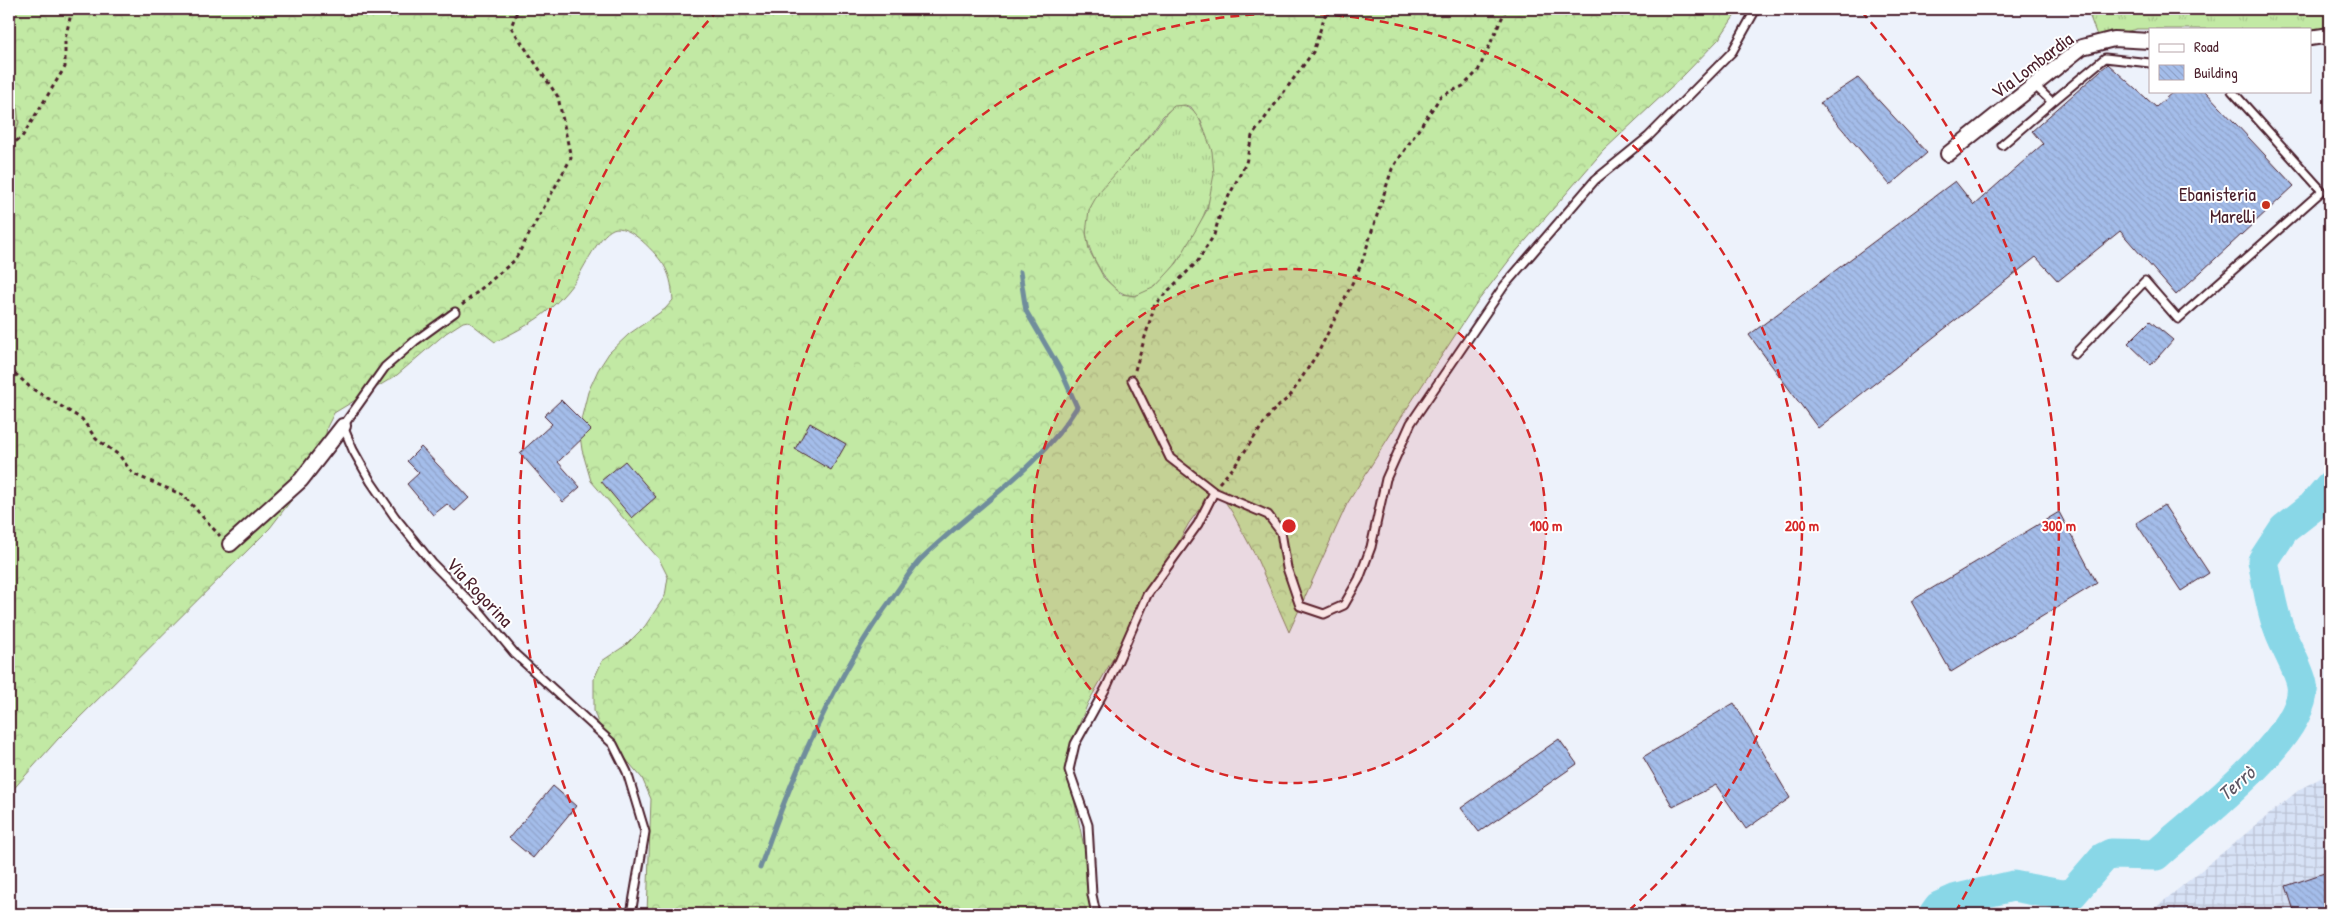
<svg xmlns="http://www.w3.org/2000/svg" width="2339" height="923" font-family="'Patrick Hand',sans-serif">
  <defs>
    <pattern id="industrial-grid" width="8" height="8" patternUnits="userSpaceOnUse" patternTransform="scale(1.25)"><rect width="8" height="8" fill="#d7e2f6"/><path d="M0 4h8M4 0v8" fill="none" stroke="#bac1d3"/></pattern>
    <pattern id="grass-tufts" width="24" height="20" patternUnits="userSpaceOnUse" patternTransform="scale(1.25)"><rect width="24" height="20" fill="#c2e9a4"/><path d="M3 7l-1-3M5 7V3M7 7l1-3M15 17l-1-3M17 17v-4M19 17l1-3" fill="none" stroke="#a8c78d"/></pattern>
    <pattern id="forest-crowns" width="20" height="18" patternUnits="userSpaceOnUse" patternTransform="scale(1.25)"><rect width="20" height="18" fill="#c2e9a4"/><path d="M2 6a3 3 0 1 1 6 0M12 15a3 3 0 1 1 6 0" fill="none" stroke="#a8c78d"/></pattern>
    <pattern id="building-back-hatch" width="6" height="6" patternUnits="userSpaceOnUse" patternTransform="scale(1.25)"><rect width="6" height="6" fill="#a4bdea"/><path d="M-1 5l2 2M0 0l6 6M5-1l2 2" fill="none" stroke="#8fa2c9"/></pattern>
  </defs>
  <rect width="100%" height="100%" fill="#edf2fb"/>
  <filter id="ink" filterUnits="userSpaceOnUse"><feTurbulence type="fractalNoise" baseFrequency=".02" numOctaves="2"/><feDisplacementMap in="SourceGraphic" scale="10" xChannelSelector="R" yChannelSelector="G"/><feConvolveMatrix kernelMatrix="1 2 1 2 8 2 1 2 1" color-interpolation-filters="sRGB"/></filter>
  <g filter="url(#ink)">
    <path fill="url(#industrial-grid)" d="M2330,773V914H2148L2300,789Z"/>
    <path fill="url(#grass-tufts)" stroke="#868468" d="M2087,9H2330V29L2310,32V29H2137L2098,38Z
      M9,84C21,105 23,125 9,145Z
      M1174,105C1192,104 1197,112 1203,128C1208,140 1214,152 1215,164C1216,197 1196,236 1177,262C1151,299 1123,312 1098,266C1089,250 1083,234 1088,215C1095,185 1127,164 1146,141C1156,129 1163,116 1174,105Z"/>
    <path fill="url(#forest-crowns)" stroke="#868468" fill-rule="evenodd" d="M9,9H1739L1719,39L1684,75L1603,151L1514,254L1475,305L1402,416L1347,504L1289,632L1256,557L1232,512L1224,500L1213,494L1209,496L1189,523L1088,703L1076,732L1070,758V780L1098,914H647L651,799L642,778L600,729L594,711V679L602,661L626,645L645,626L665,596L668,577L659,559L591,481L582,450L579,428L588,392L598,370L609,353L629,334L665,309L673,300C672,289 671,278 665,267C658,255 628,222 613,229C598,236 585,267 575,281C552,313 529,325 495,342L468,321L463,322L446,333L397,375L334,413L327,427L322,460L270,528L58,739L9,794V146L19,123L16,97L9,84ZM1185,105L1191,107L1201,121L1212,151L1214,174L1207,210L1177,263L1155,287L1135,296L1121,294L1104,278L1089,250L1086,233L1089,210L1099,192L1146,140L1163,116L1174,106Z"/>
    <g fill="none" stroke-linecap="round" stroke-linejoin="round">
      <path stroke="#708d9c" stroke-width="5" d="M760,868C791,777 836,674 893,597C902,585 910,571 920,560C972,508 1038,471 1077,407L1061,371L1026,311L1020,272"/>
      <path stroke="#89d7e7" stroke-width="31" d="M1934,914L1939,907L1957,899L2013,886L2061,895L2072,894L2103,858L2111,854L2156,855C2191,823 2309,735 2302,685C2300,671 2285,646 2280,632C2271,610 2268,584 2263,561L2284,529L2312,507L2330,486"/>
    </g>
    <path fill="url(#building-back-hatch)" stroke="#4a1f2b" d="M2108,64L2156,107L2174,91H2205L2294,186L2176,295L2120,231L2058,281L2036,257L1818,428L1749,335L1955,181L1974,205L2043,144L2032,131Z
      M1858,78L1927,153L1890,185L1820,103Z
      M2150,321L2173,340L2151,365L2128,343Z
      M561,400L591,430L558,462L580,487L563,502L520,453L552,424L544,416Z
      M810,423L846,444L831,470L795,449Z
      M421,447L469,498L455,511L447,504L433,515L407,484L419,473L407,461Z
      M625,461L656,497L632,518L601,481Z
      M2164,505L2209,573L2181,591L2136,523Z
      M2059,512L2097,583L1951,672L1911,601Z
      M1734,703L1790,798L1746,829L1716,785L1673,807L1643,757Z
      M1559,739L1577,764L1479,832L1461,808Z
      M553,786L576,806L533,858L509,838Z
      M2330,871V914H2295L2286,886Z"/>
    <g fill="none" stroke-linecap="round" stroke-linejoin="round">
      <g stroke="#4a1f2b" stroke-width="11">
        <path id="service" d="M2034,85L2052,102L2105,58L2150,63
          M2002,145L2052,102
          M455,312L415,341L385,367L343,426L353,450L371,482L395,517L432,563L481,613L515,654L613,744L627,772L645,832L631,914
          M2075,354L2145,281L2178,319L2322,191L2232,91
          M1132,380L1170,458L1214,492L1268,515L1281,532L1287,568L1300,606L1324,614L1344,605L1359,579L1371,547L1386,479L1411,423L1504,286L1595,180L1648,137L1732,52L1756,9
          M1096,914L1092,895L1088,825L1069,770L1075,744L1107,686L1147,595L1198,524L1214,492"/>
      </g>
      <g stroke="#4a1f2b" stroke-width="18">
        <path id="minor" d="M2310,38L2330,35
          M1948,154L2082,47L2114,39L2150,41
          M230,544L301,480L343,426"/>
      </g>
      <path stroke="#4a1f2b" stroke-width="3" stroke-dasharray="4 4" stroke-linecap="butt" d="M9,146L22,137L65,67V39L71,14L83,9
        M462,305L515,260L571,158L558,97L511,27L518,9
        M9,368L31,388L82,419L96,439L119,455L133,474L183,495L220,536
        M1135,370L1155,304L1198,261L1214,235L1221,211L1246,163L1252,136L1313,52L1327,9
        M1219,483L1234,467L1271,413L1290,396L1319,351L1361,265L1392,169L1441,96L1463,86L1478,71L1506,9"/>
      <use href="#service" stroke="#fff" stroke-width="7"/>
      <use href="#minor" stroke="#fff" stroke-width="14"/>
    </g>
  </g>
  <circle cx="1289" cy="526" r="257" fill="#d62828" fill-opacity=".12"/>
  <g fill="none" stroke="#d62828" stroke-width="2.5" stroke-dasharray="9 6">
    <circle cx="1289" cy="526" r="257"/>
    <path d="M952 913A513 513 0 1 1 1626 913"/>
    <path d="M622 911A770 770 0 0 1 717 11M1861 11A770 770 0 0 1 1956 911"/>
  </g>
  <circle fill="#c8321e" stroke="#fff" stroke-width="2" cx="2266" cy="205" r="5"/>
  <g text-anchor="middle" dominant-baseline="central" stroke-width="4" stroke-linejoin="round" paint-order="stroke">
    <g font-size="19" fill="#4a1f2b" stroke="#fff">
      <text transform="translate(2032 65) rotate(-37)">Via Lombardia</text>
      <text transform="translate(480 592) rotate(47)">Via Rogorina</text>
    </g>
    <g font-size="19" fill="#4a1f2b" stroke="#fff" text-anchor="end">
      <text x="2256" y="194">Ebanisteria<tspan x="2256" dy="22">Marelli</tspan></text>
    </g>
    <g font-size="20" font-style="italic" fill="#5d5663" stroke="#fff">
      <text transform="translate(2236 783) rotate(-41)">Terrò</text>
    </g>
  </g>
  <circle cx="1289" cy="526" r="8" fill="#d62828" stroke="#fff" stroke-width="2.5"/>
  <g font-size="15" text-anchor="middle" font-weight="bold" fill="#d62828" stroke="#fff" stroke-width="4" stroke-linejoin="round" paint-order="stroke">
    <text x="1546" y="531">100 m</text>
    <text x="1802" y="531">200 m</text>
    <text x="2059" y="531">300 m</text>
  </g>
  <rect width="2339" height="923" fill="none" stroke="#fff" stroke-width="30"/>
  <rect x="15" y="15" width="2309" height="893" fill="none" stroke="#4a1f2b" stroke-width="2" filter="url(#ink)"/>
  <rect x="2149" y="28" width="162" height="65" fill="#ffffff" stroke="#b7a5aa"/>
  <rect x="2159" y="44" width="25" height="8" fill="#ffffff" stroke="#b7a5aa"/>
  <text x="2194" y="52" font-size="15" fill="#4a1f2b">Road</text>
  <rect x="2159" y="65" width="25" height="15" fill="url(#building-back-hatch)" stroke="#b7a5aa"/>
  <text x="2194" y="78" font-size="15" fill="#4a1f2b">Building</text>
</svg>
